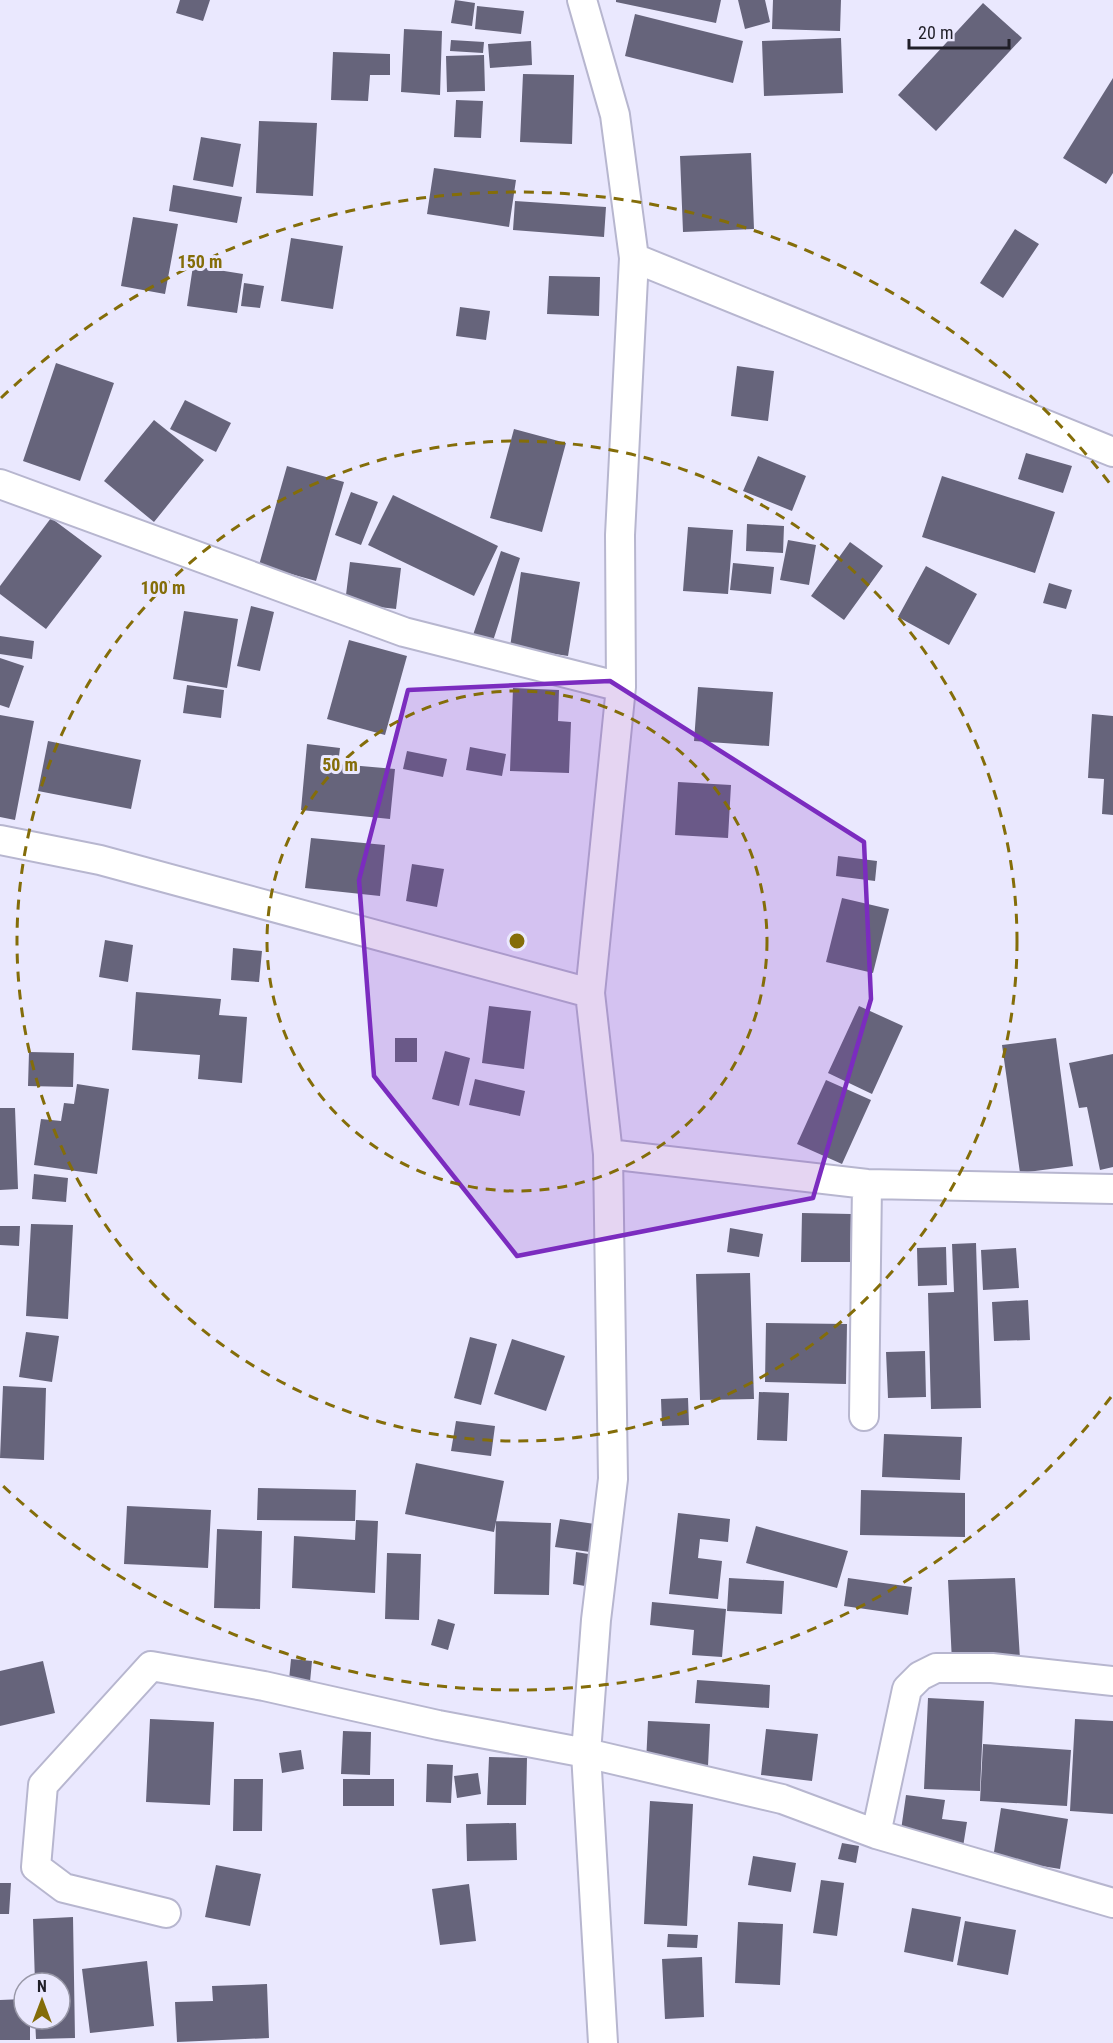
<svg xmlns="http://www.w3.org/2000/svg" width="1113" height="2043" font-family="'Roboto Condensed',sans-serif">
  <rect width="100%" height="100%" fill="#eae8fe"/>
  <path fill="#66647b" d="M180,0H210L203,21L176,13Z
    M455,0L475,3L472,26L451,23Z
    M616,0H721L716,23L616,2Z
    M738,0H765L770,22L745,29Z
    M773,0H841L840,31L772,29Z
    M983,3L1022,38L936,131L898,95Z
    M477,6L524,11L521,34L475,29Z
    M635,14L743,41L733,83L625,56Z
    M404,29L442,31L440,95L401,92Z
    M841,38L843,93L764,96L762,41Z
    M451,40L484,42L483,53L450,51Z
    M531,41L532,65L490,68L488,44Z
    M333,52L390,54V75H370L368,101L331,100Z
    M484,55L485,91L447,92L446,56Z
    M523,74L574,75L572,144L520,142Z
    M1113,78V173L1106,184L1063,158Z
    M456,100L483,101L481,138L454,137Z
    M259,121L317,123L313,196L256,193Z
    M201,137L241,144L233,187L193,180Z
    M751,153L754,229L683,232L680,156Z
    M434,168L516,180L509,227L427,214Z
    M173,185L242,197L237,223L169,211Z
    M515,201L606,207L604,237L513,230Z
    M133,217L178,224L165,294L121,286Z
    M1015,229L1039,244L1003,298L980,283Z
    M291,238L343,246L333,309L281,301Z
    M193,266L243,274L237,313L187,306Z
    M549,276L600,277L599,316L547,314Z
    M244,283L264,286L260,308L241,306Z
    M460,307L490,311L486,340L456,336Z
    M56,363L114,383L80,481L23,461Z
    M737,366L774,371L768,421L731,416Z
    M185,400L231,423L216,452L170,429Z
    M154,420L204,460L154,522L104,481Z
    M514,429L566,443L542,532L490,518Z
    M1026,453L1072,466L1063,493L1018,479Z
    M758,456L806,476L792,511L743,491Z
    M287,466L344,482L316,581L259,565Z
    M942,476L1055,512L1035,573L922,537Z
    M351,492L378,502L361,545L335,535Z
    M393,495L498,546L474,596L368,545Z
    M51,518L102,556L46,629L0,594V586Z
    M747,524L784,526L783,553L746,551Z
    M688,527L733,530L728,594L683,591Z
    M788,540L816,545L809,585L780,580Z
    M850,542L883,566L844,620L811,596Z
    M501,551L520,558L492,644L472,638Z
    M350,562L401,568L396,609L345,603Z
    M733,563L774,567L771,594L730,590Z
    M926,566L977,594L949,645L898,617Z
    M521,572L580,582L568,656L510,647Z
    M1049,583L1072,590L1066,609L1043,603Z
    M251,606L274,612L260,671L237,666Z
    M184,611L238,619L227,688L173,679Z
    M0,636L34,641L32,659L0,654Z
    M349,640L407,656L385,735L327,719Z
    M0,658L24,666L9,708L0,705Z
    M187,685L224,690L221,718L183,713Z
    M698,687L773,692L769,746L694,741Z
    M513,688L559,690L558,721L571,722L569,773L510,771Z
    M1092,714L1113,716V815L1102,814L1104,779L1088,778Z
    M0,715L34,721L15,820L0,817Z
    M48,741L141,760L131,809L38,791Z
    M307,744L340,748L338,764L395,769L390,819L301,810Z
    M470,747L506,754L502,776L466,770Z
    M407,751L447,759L443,777L403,769Z
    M678,782L731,785L728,838L675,835Z
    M311,838L385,845L380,896L305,888Z
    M838,856L877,861L875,881L836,876Z
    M412,864L444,869L437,907L406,901Z
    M842,898L889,909L873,973L826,962Z
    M105,940L133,945L128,982L99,977Z
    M233,948L262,951L259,982L231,980Z
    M136,992L221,999L219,1015L247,1017L242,1083L198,1079L200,1055L132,1050Z
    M489,1006L531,1011L524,1069L482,1063Z
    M859,1006L903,1026L872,1094L828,1073Z
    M395,1038H417V1062H395Z
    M1056,1038L1073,1166L1020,1173L1002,1045Z
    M445,1051L470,1058L459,1106L432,1099Z
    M29,1052L74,1053L73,1087L28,1086Z
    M1113,1054V1167L1100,1170L1087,1107L1079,1108L1069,1063Z
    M475,1079L525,1091L520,1116L469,1105Z
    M826,1080L871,1100L842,1164L797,1144Z
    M77,1084L109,1089L97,1174L34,1165L41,1119L61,1121L64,1103L74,1104Z
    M0,1108H15L18,1189L0,1190Z
    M34,1174L68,1178L66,1202L32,1199Z
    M802,1213L851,1214L850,1262H801Z
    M31,1224L73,1225L68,1319L26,1316Z
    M0,1226H20L19,1246L0,1245Z
    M730,1228L763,1234L759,1257L727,1252Z
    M976,1243L981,1408L931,1409L928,1293L954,1292L952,1244Z
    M946,1247L947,1285L918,1286L917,1248Z
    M1016,1248L1019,1288L983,1290L981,1250Z
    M750,1273L754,1399L700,1400L696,1274Z
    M1028,1300L1030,1340L994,1341L992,1302Z
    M766,1323L847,1324L846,1384L765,1382Z
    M26,1332L59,1336L52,1382L19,1377Z
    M470,1337L497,1344L481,1405L454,1398Z
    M512,1339L565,1356L546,1411L494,1394Z
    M925,1351L926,1397L888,1398L886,1352Z
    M3,1386L46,1388L44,1460L0,1458Z
    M759,1392L789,1393L787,1441L757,1440Z
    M688,1398L689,1425L662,1426L661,1399Z
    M456,1421L495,1426L491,1456L451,1451Z
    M884,1434L962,1437L960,1480L882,1477Z
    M416,1463L504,1481L494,1532L405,1514Z
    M258,1488L356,1490L355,1521L257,1520Z
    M861,1490L965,1493V1537L860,1535Z
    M127,1506L211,1510L208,1568L124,1564Z
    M678,1513L730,1519L728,1542L700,1539L698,1558L722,1561L718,1599L669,1594Z
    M560,1519L595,1524L590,1552L555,1547Z
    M356,1520L378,1521L375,1593L292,1588L294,1536L355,1540Z
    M496,1521L551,1523L549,1595L494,1594Z
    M756,1526L848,1551L837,1588L746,1563Z
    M217,1529L262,1531L260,1609L214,1608Z
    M576,1552L601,1556L597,1588L573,1584Z
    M387,1553L421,1554L419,1620L385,1619Z
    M729,1578L784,1581L782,1614L727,1611Z
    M848,1578L912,1587L908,1615L844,1606Z
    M1015,1578L1020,1659L952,1662L948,1580Z
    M652,1602L726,1609L722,1657L692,1655L694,1630L650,1625Z
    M438,1619L455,1624L448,1650L431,1645Z
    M291,1659L312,1661L310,1682L289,1680Z
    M43,1661L55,1713L0,1726V1671Z
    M697,1680L770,1685L769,1708L695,1703Z
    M928,1698L984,1701L980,1791L924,1789Z
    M150,1719L214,1722L210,1805L146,1802Z
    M1075,1719L1113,1721V1814L1070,1811Z
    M648,1721L710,1724L708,1766L646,1763Z
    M766,1729L818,1734L812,1781L761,1775Z
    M343,1731L371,1732L370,1775L341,1774Z
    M983,1744L1071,1750L1067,1806L980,1801Z
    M301,1750L304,1769L282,1773L279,1753Z
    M489,1757L527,1758L526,1805H487Z
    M427,1764L453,1765L451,1803L426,1802Z
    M478,1773L481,1794L457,1798L454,1776Z
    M234,1779H263L262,1831H233Z
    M343,1779H394V1806H343Z
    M906,1795L945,1800L942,1819L967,1822L963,1847L900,1837Z
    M650,1801L693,1804L687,1926L644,1924Z
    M1001,1808L1068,1819L1060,1869L993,1858Z
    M516,1823L517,1860L467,1861L466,1824Z
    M842,1843L859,1846L856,1863L838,1859Z
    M753,1856L796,1863L791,1892L748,1885Z
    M216,1865L261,1874L250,1926L205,1917Z
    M821,1880L844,1883L837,1936L813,1933Z
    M0,1883H11L9,1914H0Z
    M469,1884L476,1941L440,1945L432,1889Z
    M912,1908L961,1917L953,1962L904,1952Z
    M73,1917L75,2038L36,2039L35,2019H60V1983H35L33,1919Z
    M965,1921L1016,1930L1008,1975L957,1965Z
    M738,1922L783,1924L780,1985L735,1983Z
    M668,1934L698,1935L697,1948L667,1947Z
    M702,1957L704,2017L665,2019L662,1959Z
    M147,1961L154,2026L90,2033L82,1969Z
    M267,1984L269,2038L177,2042L175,2002L213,2001L212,1986Z
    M24,1999V2019H30V2040H0V2000Z"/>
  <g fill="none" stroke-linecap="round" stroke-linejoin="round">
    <g stroke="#b7b6cf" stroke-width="32">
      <path id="street" d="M582,0L615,115L634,258L620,535L621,687L590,993L608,1154L613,1479L596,1620L586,1753L603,2043
        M634,258L1113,452
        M0,484L404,632L621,687
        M0,840L100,860L590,993
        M608,1154L867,1184L1113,1189
        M864,1416L867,1184
        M876,1834L907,1689L920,1676L936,1668H992L1113,1681
        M166,1913L64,1888L36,1867L43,1785L151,1666L264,1686L438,1725L586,1753L782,1799L876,1834L1113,1903"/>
    </g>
    <use href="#street" stroke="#fff" stroke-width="28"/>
  </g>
  <path fill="#7b2cbf" fill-opacity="0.2" stroke="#7b2cbf" stroke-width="4.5" stroke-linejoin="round" d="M610,681L864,842L871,999L813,1198L517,1256L374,1076L359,880L408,690Z"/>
  <g fill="none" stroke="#846d09" stroke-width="3" stroke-dasharray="10 8">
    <circle cx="517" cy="941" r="250"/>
    <circle cx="517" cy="941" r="500"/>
    <path d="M1111 1397A749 749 0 0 1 1 1484M1 398A749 749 0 0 1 1111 485"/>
  </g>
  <circle cx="517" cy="941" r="9" fill="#846d09" stroke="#eae8fe" stroke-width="3"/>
  <g font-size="18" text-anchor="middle" font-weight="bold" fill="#846d09" stroke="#eae8fe" stroke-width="6" stroke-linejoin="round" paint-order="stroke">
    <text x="200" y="268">150 m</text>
    <text x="163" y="594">100 m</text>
    <text x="340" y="771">50 m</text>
  </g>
  <g transform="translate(42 2001)"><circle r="28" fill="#eae8fe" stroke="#9998a8" stroke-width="1.5"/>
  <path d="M0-4.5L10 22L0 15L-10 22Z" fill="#846d09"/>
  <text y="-9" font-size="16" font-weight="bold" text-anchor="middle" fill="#201f28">N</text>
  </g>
  <path d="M909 39v9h100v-9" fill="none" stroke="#201f28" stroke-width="3"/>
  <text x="918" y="39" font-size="18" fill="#201f28" stroke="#eae8fe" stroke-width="4.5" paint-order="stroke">20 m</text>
</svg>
